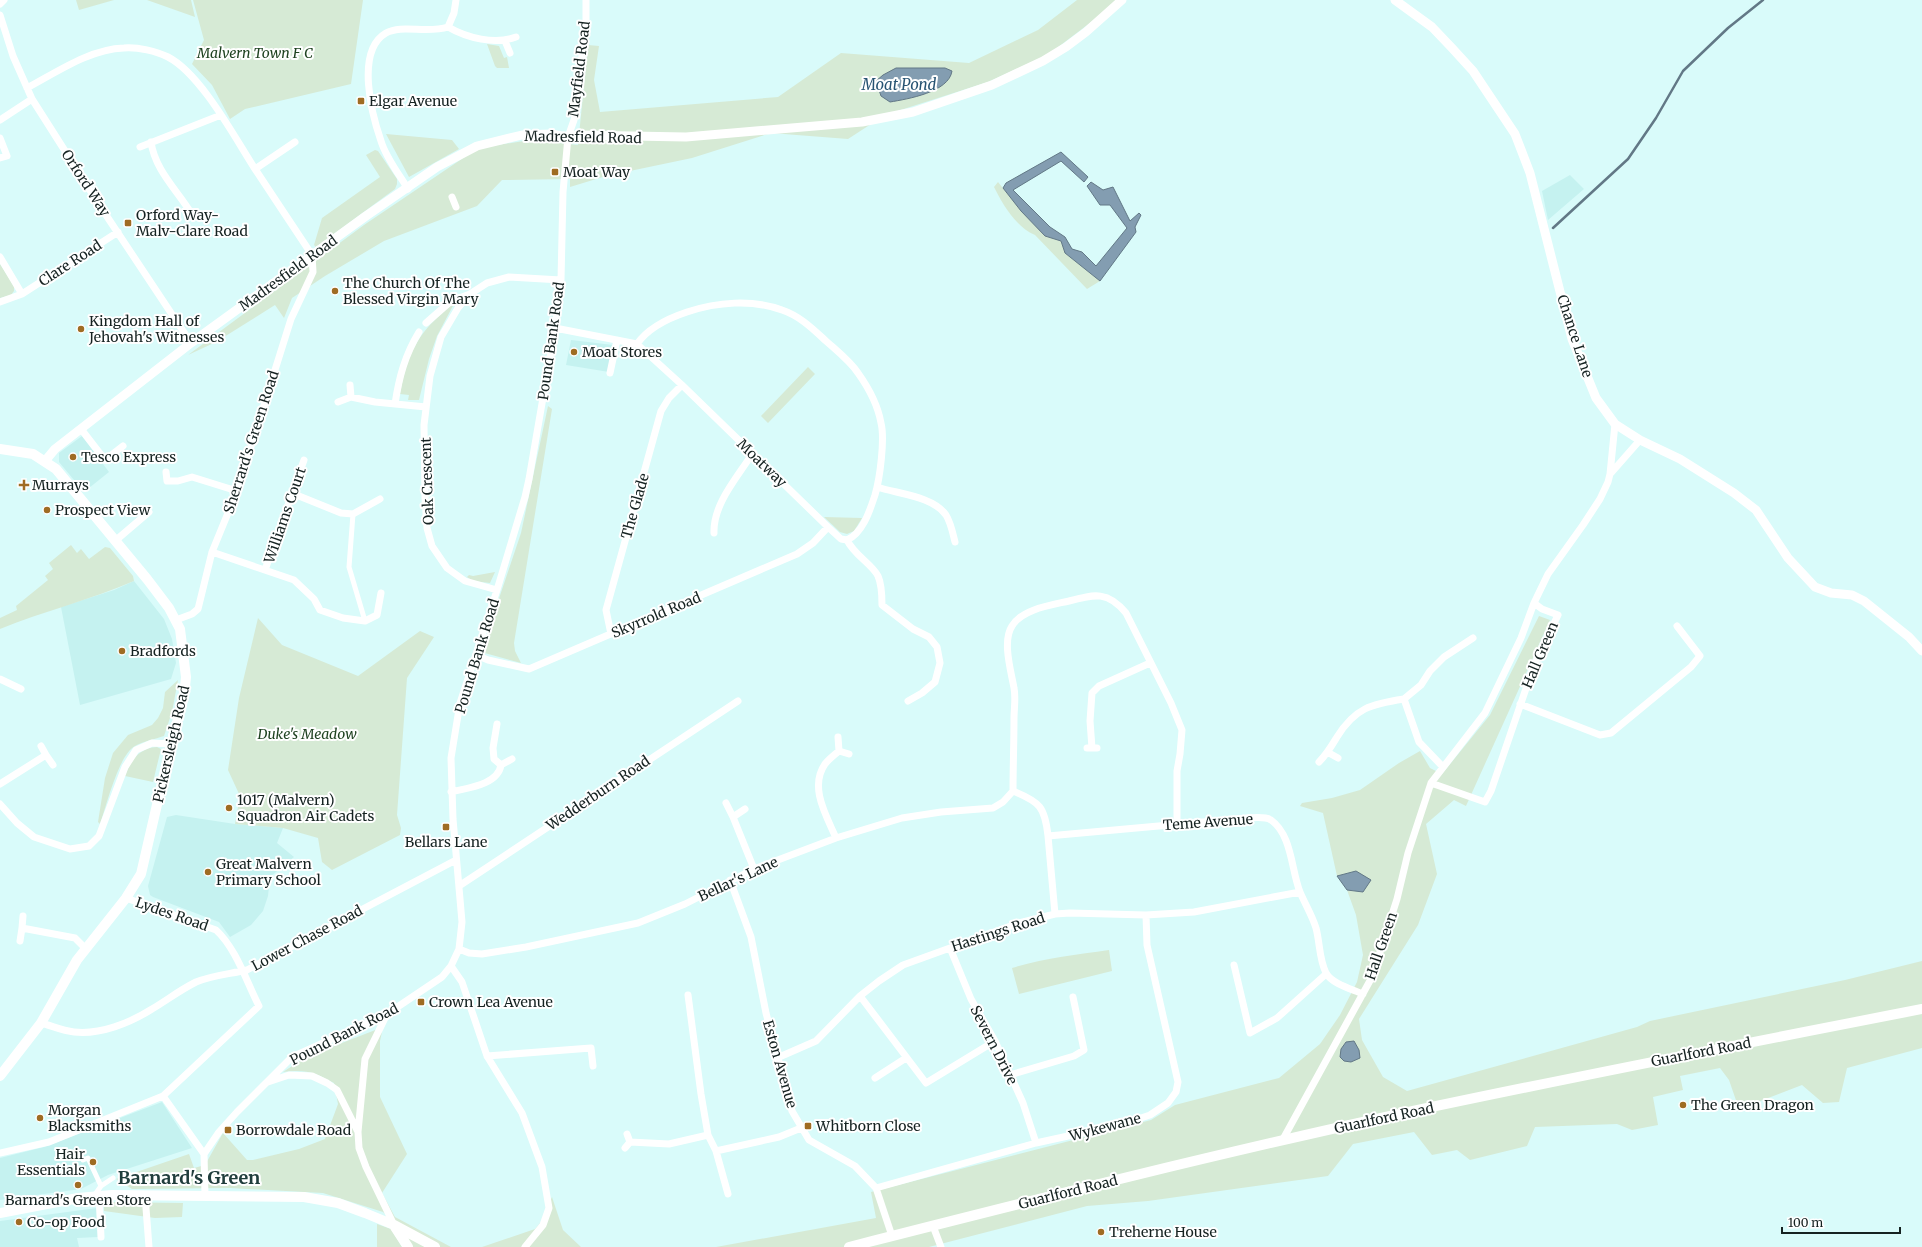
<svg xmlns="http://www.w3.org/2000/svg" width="1922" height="1247" font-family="Merriweather,serif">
  <rect width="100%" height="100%" fill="#d9fbfa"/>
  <path fill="#c5f2f0" d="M1570,175L1584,189L1548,220L1542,191Z
    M571,340L613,345L609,372L566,365Z
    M82,436L109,472L84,492L59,462V453Z
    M134,581L164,619L172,639L176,663L171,679L80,705L61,607L114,590Z
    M176,815L235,824L283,828L277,843L294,857L270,877L268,896L263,911L251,925L230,937L219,922L153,897L150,895L148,886L167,817Z
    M162,1102L192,1148L108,1175L81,1189L0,1200V1158L44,1147Z
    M97,1208L98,1237L77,1238L79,1247H0V1221Z"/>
  <path fill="#d6ead5" d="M76,0H114L79,10Z
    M147,0H191L195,17Z
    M193,0H363L351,84L245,109L230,119L212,85L192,64L204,40Z
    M1077,0H1117L1103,13L1049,54L988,82L885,115L848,139L771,133L692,158L606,176L570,187V179L502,180L477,206L384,241L325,276L292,298L284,318L275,305L216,342L188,355L364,225L478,148L530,140L578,145L588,45L599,46L594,80L600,112L778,97L841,53L969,63L1038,30Z
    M487,44L499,46L504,58L507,57L509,68H497L495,66Z
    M386,134L452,140L459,149L409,177Z
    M375,150L378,151L397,179V184L395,189L316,247L314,245L322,218L380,177L366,155Z
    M998,182L1021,211L1045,236L1061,241L1065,253L1100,281L1087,289L1035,235C1016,227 1003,205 994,187Z
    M0,264L14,286V291L11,295L0,298Z
    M455,302L437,336L429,359L419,400H408L409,395L400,394C408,350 419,331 455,302Z
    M808,367L815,374L768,423L761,416Z
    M548,406L552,409L514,643L515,651L521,663L481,652L521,533Z
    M824,517L862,518L854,531L847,534L840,532Z
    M71,545L77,553L81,549L89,559L105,547L110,548L133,576L134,581C90,600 44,611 0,629V618L17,610L16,606L48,580L45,576L53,569L49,563Z
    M495,572L490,583L473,581L467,577L469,575L473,576Z
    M1539,616L1550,620L1466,806L1454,800L1426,824L1437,874L1418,925L1359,1019L1362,1040L1383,1077L1407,1091L1637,1027L1650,1021L1845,980L1922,961V1048L1847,1068L1839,1102L1823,1103L1802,1085L1739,1109L1729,1080L1720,1068L1680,1076L1683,1090L1653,1097L1658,1125L1632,1130L1617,1124L1535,1127L1527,1146L1470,1160L1457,1150L1432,1155L1414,1132L1353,1144L1328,1176L1148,1201L1087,1206L929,1247H716L876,1218L871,1192L1151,1120L1175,1105L1279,1078L1320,1044L1340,1015L1357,982L1363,955L1356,915L1347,890L1363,892L1356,871L1337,876L1323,813L1300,806L1302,803L1332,798L1360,790L1399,763L1420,751L1430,768L1442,774L1490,715Z
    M258,618L282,645L358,676L420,631L434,637L407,678L397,815L401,828L400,835L332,870L322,862L318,838L283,828L235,824L240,796L228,770L239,698Z
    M178,680L172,712L164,736C155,739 144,741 135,746C119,754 106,807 100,824L98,822L105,778L113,753L128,735L152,725L158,718L163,708L165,692Z
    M157,747L161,749L153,782L125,776C131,760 139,748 157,747Z
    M1109,950L1112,971L1019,994L1012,968C1044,958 1076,955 1109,950Z
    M383,1027L380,1041V1097L407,1154L382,1193L395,1217L451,1247H413L400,1227L383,1212L323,1193L230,1188L132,1189L116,1179L189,1154L194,1168L205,1165L223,1133L247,1160H253L299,1149L325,1139L338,1104L334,1083C314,1072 306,1069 283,1072L306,1057Z
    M552,1197L563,1230L581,1247H482L535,1229L541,1222Z
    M104,1202L183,1203L182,1217L155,1218L104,1211Z
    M377,1224L391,1229L402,1247H377Z"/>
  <path fill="#839db1" stroke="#627886" d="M896,68H945L952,71C949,92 908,99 890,102L881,96L876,81L883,75Z
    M1061,152L1088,177L1084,182L1061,161L1013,190L1050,227L1065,237L1072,249L1082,252L1096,266L1127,228L1110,205H1100L1087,186L1091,182L1103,190L1113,187L1130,221L1139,213L1141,215L1135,227L1136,232L1100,281L1065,253L1061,241L1045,236L1021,211L1003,188L1006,183Z
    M1356,871L1371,880L1363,892L1347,890L1337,876Z
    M1354,1041L1359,1050L1360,1058L1351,1062L1344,1061L1340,1057L1341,1049L1346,1042Z"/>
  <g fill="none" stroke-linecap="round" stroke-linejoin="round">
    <path stroke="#627886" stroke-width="2.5" d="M1553,228L1628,159L1656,118L1683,71L1728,28L1763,0"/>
    <path stroke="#fff" stroke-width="5" d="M353,514L349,567L365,621
      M83,1160L88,1158L101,1186
      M94,1196L101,1186L113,1178"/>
    <path stroke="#fff" stroke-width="7" d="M0,4L4,0
      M0,15L13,56L32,99L100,206L191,343
      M448,27C467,38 495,45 516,37
      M505,41L510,53
      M27,88C57,72 90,49 124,48C138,47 156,51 168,57C201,74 235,138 255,169C274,198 293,226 312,255L313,272L291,319L237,491L212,552L198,609L192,614L176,620
      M0,120L32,99
      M0,138L7,156L0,158
      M151,142C155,170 177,190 191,213
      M140,147L221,115
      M255,169L295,142
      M408,189C399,174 386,158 381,141C372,115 355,51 386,33C402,24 427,34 448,27L454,13L456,0
      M452,197L456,207
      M0,257L22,294
      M0,302L22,294L118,232
      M426,323L451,301L470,294
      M555,328L637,344L682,385L828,527L841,539L847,540C854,555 872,564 878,576C882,585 882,596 882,605L913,629L929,637L937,647L940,663L935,682L922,693L908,701
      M637,344C648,328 669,318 687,312C717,302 752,299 782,310C800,316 813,329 826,341C837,351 850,361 858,373C868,387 878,406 881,423C885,439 880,478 875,495C870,510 863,533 847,540
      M610,373L617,340
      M350,385L351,397
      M338,402L351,397L375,402L426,407
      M395,404C399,377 405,355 419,332
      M81,429L105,460L123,446
      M166,472L167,481H178L192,477L237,491
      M1611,473L1640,440
      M877,487C898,494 933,496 946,515C951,523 953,534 955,542
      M294,494L341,513L353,514L380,499
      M714,533C713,504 737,478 752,454
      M115,541L149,512
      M212,552L294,580L314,599L320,610L343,618L365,621L377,615L381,593
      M265,570L304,460
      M497,590L465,581L447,568L432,546L427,528L425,498L424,425L430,376L441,337L458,308L470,294L487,283L509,277L561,280
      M611,634L606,610L661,411L669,398L682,385
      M476,655L488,660L529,669L797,554L813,543L828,527
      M0,679L21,689
      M1404,699L1421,685L1430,671L1444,657L1473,638
      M1520,704L1600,735L1611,733L1691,667L1700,656L1677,626
      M497,724L493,748L494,759L501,765
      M41,746L46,755
      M1087,748H1097
      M1092,748L1090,721L1092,693L1099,686L1150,663
      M839,751L849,754
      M1329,753L1338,758
      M1319,762C1327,754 1331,747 1337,737C1355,708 1371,704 1404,699L1419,742L1443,767
      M1431,783L1485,802L1491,791L1534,665L1558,615L1542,609L1534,603
      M0,784L46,755L53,765
      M1013,791C1013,767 1014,743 1014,718C1014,709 1016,698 1014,688C1011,671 1002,641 1012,626C1022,609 1052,605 1069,601C1095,594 1108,591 1126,613L1171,703L1182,730L1180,754L1177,771V824
      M1013,791C1040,802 1045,807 1048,836L1247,818C1253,818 1265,816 1271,820C1292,835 1291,869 1300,892C1305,904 1312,915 1316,928C1320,943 1319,959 1326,973C1332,984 1352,989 1363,994
      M451,792C467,788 498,785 501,765L512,759
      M726,803L733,817
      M0,804L17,823L34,837L70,849L89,846L99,836L125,767L136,750L152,743L171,744
      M745,809L733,817L754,869
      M1048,836L1055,914
      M836,838C826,815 809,787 825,764C829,759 834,755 839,751L838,737
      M730,880L751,937L766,1013L792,1111L809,1140L855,1166L876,1188L892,1236
      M459,886L738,701
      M126,898L216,930C236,948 247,983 259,1006L163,1096L204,1154
      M22,928L23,916
      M20,941L22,928L75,938L86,949
      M950,948L971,999L995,1041L1023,1103L1036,1143
      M459,949L469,953L482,954L526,947L638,923L685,904L754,869L836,838L902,818L941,812L993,808L1003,802L1013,791
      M1234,965L1250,1033L1277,1018L1326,974
      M451,966L462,982L487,1056L522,1113L542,1167L549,1208L543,1225L525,1247
      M688,995L701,1094L708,1135L716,1151L779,1137L801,1128
      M860,996L926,1083L995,1041
      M41,1023C52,1026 63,1031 74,1032C100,1035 130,1023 152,1009C167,1000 180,990 196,982C213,975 230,974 247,970L456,860
      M487,1056L591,1048L593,1066
      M777,1058L816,1041L860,996L879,981L903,965L1019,923L1055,914L1070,913L1146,915L1194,912L1300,892
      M1010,1075L1074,1056L1084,1050L1073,997
      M875,1078L906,1058
      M268,1082L289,1075L312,1076L327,1083L337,1090L358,1132L359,1148L366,1167L394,1225
      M358,1132L365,1059L387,1014
      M627,1134L630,1142
      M1282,1141L1372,977L1397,899L1408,853L1431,783L1485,713L1521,638L1534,603L1548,574L1583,525L1600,499L1608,482L1610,474L1615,424
      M625,1148L630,1142L669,1144L708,1135
      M716,1151L728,1194
      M0,1153L49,1142L163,1096
      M876,1188L1036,1143L1123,1124L1150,1115L1168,1103L1176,1092L1178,1082L1147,945L1146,915
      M99,1195L101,1237
      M145,1195L149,1247
      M205,1195L204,1154L219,1132L237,1112L292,1057L387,1014L442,977L451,966L459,949L462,922L453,819L451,758L460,703L497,590L525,497L529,479L555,328L561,280L563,192L568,137L574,120L576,106L586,21V0
      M933,1226L941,1247"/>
    <path stroke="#fff" stroke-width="9" d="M1395,0L1432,27L1452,48L1473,71L1515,134L1530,173L1572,339L1596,398L1615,424L1640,440L1680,459L1734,493L1756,510L1788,558L1815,587L1831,593L1852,595L1864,601L1909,637L1922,651
      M45,461L55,449L191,343L366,216L437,167L477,146L522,135L551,134L568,137L577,135L686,137L862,122L913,112L992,85L1043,61L1066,47L1086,32L1122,0"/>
    <path stroke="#fff" stroke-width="10" d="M0,449L33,454L56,469L147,579L169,608L180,629L186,677L184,697L171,744L141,874L126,898L77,960L41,1023L0,1076
      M0,1213L78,1198L112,1195L304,1197L338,1203L365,1213L394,1225L435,1247
      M395,1227L408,1247
      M849,1247C1037,1199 1224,1152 1413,1111C1582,1075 1752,1042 1922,1009"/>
  </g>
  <g fill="#9f6c23" stroke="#fff" stroke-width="1.5">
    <rect x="357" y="97" width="8" height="8" rx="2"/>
    <rect x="551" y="168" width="8" height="8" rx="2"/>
    <rect x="124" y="219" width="8" height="8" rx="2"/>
    <circle cx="335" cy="291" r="4"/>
    <circle cx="81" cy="329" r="4"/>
    <circle cx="574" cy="352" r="4"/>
    <circle cx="73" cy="457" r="4"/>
    <path d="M22 479h4v4h4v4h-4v4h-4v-4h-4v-4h4z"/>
    <circle cx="47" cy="510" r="4"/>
    <circle cx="122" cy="651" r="4"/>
    <circle cx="229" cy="808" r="4"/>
    <rect x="442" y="823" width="8" height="8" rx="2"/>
    <circle cx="208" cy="872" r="4"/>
    <rect x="417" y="998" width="8" height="8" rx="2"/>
    <circle cx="1683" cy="1105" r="4"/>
    <circle cx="40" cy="1118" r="4"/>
    <rect x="804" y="1122" width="8" height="8" rx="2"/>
    <rect x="224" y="1126" width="8" height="8" rx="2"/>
    <circle cx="93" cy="1162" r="4"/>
    <circle cx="78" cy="1185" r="4"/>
    <circle cx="19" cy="1222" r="4"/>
    <circle cx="1101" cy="1232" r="4"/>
  </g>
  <g text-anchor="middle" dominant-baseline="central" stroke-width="4" stroke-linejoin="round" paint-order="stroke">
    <g font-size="14" font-style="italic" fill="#1e4220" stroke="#fff">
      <text x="255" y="53">Malvern Town F C</text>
      <text x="307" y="734">Duke's Meadow</text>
    </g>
    <g font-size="14" fill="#152221" stroke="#fff">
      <text transform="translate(579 69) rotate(-83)">Mayfield Road</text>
      <text transform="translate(583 137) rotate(1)">Madresfield Road</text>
      <text transform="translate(86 183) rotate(57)">Orford Way</text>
      <text transform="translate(70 263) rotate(-33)">Clare Road</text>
      <text transform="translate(288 273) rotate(-36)">Madresfield Road</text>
      <text transform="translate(1575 336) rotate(72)">Chance Lane</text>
      <text transform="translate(551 341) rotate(-82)">Pound Bank Road</text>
      <text transform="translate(251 442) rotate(-72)">Sherrard's Green Road</text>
      <text transform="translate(762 463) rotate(44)">Moatway</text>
      <text transform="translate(427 481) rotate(-92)">Oak Crescent</text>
      <text transform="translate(635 506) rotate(-74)">The Glade</text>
      <text transform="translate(285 515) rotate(-71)">Williams Court</text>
      <text transform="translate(656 615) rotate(-23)">Skyrrold Road</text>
      <text transform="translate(1540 655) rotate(-67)">Hall Green</text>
      <text transform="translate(477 656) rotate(-73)">Pound Bank Road</text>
      <text transform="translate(171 744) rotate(-77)">Pickersleigh Road</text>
      <text transform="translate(598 793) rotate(-34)">Wedderburn Road</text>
      <text transform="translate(1208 822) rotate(-4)">Teme Avenue</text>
      <text transform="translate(738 879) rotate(-25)">Bellar's Lane</text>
      <text transform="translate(172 914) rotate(19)">Lydes Road</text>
      <text transform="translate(998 932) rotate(-18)">Hastings Road</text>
      <text transform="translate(307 938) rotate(-28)">Lower Chase Road</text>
      <text transform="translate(1381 946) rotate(-71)">Hall Green</text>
      <text transform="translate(344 1034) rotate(-27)">Pound Bank Road</text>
      <text transform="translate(994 1045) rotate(63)">Severn Drive</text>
      <text transform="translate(1701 1052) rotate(-11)">Guarlford Road</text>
      <text transform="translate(780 1064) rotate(74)">Eston Avenue</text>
      <text transform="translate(1384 1118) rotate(-12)">Guarlford Road</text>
      <text transform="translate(1105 1127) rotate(-15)">Wykewane</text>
      <text transform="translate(1068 1192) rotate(-14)">Guarlford Road</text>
    </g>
    <g font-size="14" fill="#152221" stroke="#fff" text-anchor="start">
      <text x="369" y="101">Elgar Avenue</text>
      <text x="563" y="172">Moat Way</text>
      <text x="136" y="215">Orford Way-<tspan x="136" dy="16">Malv-Clare Road</tspan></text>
      <text x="343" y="283">The Church Of The<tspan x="343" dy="16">Blessed Virgin Mary</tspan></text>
      <text x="89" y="321">Kingdom Hall of<tspan x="89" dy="16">Jehovah's Witnesses</tspan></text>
      <text x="582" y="352">Moat Stores</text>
      <text x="81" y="457">Tesco Express</text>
      <text x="32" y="485">Murrays</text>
      <text x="55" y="510">Prospect View</text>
      <text x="130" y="651">Bradfords</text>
      <text x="237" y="800">1017 (Malvern)<tspan x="237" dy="16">Squadron Air Cadets</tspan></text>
      <text x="446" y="842" text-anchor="middle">Bellars Lane</text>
      <text x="216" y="864">Great Malvern<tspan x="216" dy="16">Primary School</tspan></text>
      <text x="429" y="1002">Crown Lea Avenue</text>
      <text x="1691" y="1105">The Green Dragon</text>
      <text x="48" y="1110">Morgan<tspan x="48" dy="16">Blacksmiths</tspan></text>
      <text x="816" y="1126">Whitborn Close</text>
      <text x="236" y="1130">Borrowdale Road</text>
      <text x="85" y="1154" text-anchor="end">Hair<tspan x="85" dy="16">Essentials</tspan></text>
      <text x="78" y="1200" text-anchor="middle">Barnard's Green Store</text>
      <text x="27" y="1222">Co-op Food</text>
      <text x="1109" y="1232">Treherne House</text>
    </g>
    <g font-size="15" font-style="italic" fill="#275372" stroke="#fff">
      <text x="899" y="84">Moat Pond</text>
    </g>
    <g font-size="18" font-weight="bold" fill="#203d3c" stroke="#fff">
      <text x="189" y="1177">Barnard's Green</text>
    </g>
  </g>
  <path d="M1782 1227v6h118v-6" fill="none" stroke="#152221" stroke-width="2"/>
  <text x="1788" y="1227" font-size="12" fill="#152221" stroke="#ffffff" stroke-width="3" paint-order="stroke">100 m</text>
</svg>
